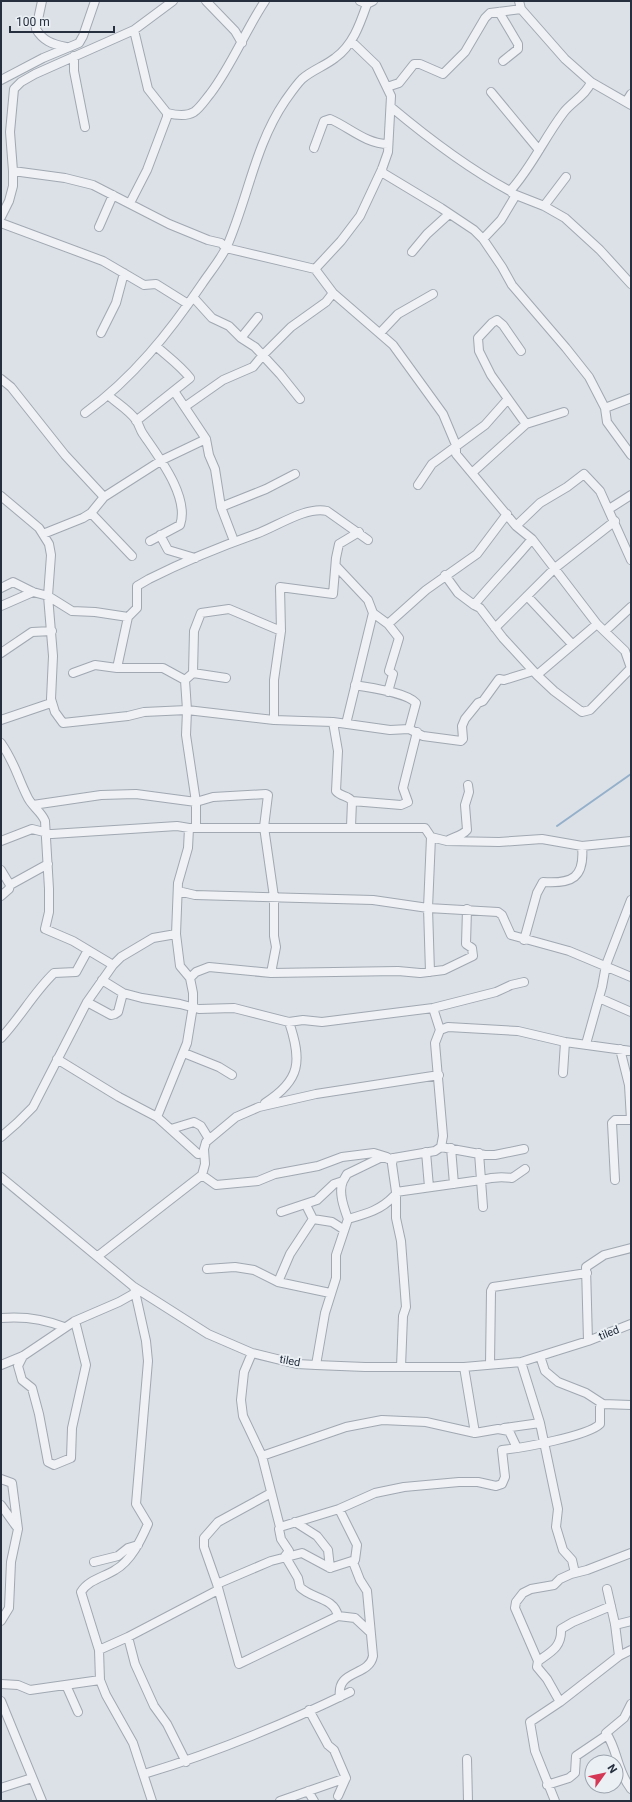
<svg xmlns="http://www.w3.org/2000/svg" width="632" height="1802" font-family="Roboto,sans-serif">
  <rect width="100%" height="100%" fill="#dce1e7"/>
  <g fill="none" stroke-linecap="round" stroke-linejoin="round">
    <path stroke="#94b0ca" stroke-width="2" d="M557,826L631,774"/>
    <g stroke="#a1a8b1" stroke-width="10">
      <path id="street" d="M42,1L36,29C43,41 52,44 66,47
        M206,1L235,31L242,43
        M360,1L367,4L373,1
        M519,1L521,9L565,59L591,82L631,105
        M499,12L518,44V49L503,61
        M74,56V71L85,127
        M1,80L43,58L79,43L83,36L95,1
        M387,87L399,83L414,64H420L443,74L465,52L485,18L490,13L521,9
        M491,92L539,150
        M626,102L631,94
        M391,107C428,138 467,168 510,191C532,167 544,138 564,112C572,102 587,94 591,82
        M167,113C175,115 186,117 194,112C200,108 205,100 210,94C232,65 245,31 265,1
        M314,148L324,121L330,119C349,127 366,144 388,144
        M382,169L383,173L441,208L474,230L483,239L502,267L512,285L566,348L589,377L605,408L607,422L631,455
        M13,171L65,178L93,185L169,224L208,240L221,243L226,248L315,269L333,293L393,345L443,414L456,445V454L516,526L532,539L597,624L625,651L631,668
        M516,195L544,206L565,218L600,250L631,284
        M130,203L147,170L167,117V113L148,89L134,30
        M544,206L566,177
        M1,217L9,201L13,186V171L10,132L14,89L21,82L35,74L134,30L173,1
        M1,223L103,261L144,285L156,284L188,304
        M99,227L113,195
        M483,239L501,220L516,195L512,193
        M412,252L427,234L449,214
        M315,269L341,241L360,216L382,169L388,152L391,96L376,65L351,41
        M193,297L212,318L229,326L241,338L255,347L280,374L300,399
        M101,333L116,303L124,273
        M380,333L398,314L433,294
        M241,338L258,317
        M521,351L503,325L497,320L492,323L478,338L479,351L491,375L526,424
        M1,379L11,387L65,455L104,497
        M174,391L206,439L209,455L215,469L221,507L234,541
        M109,396C117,403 130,411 136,420C139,424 140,430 143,434C158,456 190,497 180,525L150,541
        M186,406L223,380L253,367L263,355L291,327L326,302L333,293
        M605,408L631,398
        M85,413C133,378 169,333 202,284C210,272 221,259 227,246C248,198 255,145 285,101C290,94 296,85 302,79C312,70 325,66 335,58C353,45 360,24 367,4
        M136,421L190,378C180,365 168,357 156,346
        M473,472L526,424L564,412
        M418,485L432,464L485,425L508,399
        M1,496L39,528L49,544L51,555L48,596L53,656L51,699L55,712L63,723L128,716L144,712L187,710L274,720L333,722L390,730L409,729L423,736L461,741L463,739L462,726L465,719L478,703L483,701L499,679L504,680L533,671
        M221,507L266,489L295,474
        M609,509L631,495
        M91,513L132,556
        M516,526L540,503L567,487L584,474L600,491L631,560
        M43,534L83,518L91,513L104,497L162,460L206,439
        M160,535L168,550L195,558
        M532,539C513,562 492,583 474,605L480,608L503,638L537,675L554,691L582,712L590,710L631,668
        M336,566L368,600L373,613L388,624L399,638L389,671L393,674L388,692
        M445,575L458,593L474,605
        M1,588L13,582L33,592L48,596L72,611L95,612L128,617
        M527,596L572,644
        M1,606L33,592
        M388,624L426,590L477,554L507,514
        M495,628L555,568L615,521
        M605,631L631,607
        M1,653L32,632L52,631
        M117,668L128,617L137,608V586L149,579C183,562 219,547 256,534C276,527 306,506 327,511L368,540
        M73,673L95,665L117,668H163L185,680
        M193,673L226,678
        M537,675L597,624
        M185,680L193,673L194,631L201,613L229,609L281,631
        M185,680L187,710L186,735L196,802V827
        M355,685C370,688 406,692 416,703L409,729
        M1,720L51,703
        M274,720V680L281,631L280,587L333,594L336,558L339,544L359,532
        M333,722L338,751L336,791C341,797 348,795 352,801L401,805L408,802L403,788L417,732
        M346,724L373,613
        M1,743C15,763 17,776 27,796C31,806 41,811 45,821L49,889V912L45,929L73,941L113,965
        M33,805L101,795L136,794L196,802L213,797L266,794L268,795L264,827L274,897V936L276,947L271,973
        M351,827L352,801
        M431,837L447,841L499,842L542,839L582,846L631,841
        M1,841L32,829L52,834L177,826L189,828H425L431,837L428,908L430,972
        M447,841C453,837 462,836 467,830L465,805L469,792L468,785
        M1,870L10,885
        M178,891L195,895L373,900L428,908L498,912L502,915L511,935L569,951L631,977
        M1,896L9,889L10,885L48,864
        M524,940L537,893L543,882C572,884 585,878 582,846
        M190,978L196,972L209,967L271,973L398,971L420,973L444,970L473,956L472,948L466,944L467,909
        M102,980L123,993L142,998L180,1004L199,1009L234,1008L289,1022L303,1020L322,1022L433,1008L496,992L511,985L524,982
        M599,998L631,1012
        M87,1002L111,1015L115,1014L118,1012L123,993
        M440,1030L448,1027L518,1031L565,1042L631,1051
        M1,1038C20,1018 34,992 54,973L76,972L88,950
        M586,1044L602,987L606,965L631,900
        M620,1049L629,1085L631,1120
        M184,1053L219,1067L232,1075
        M57,1059L119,1097L157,1117L198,1154L204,1153
        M563,1073L565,1042
        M265,1103C301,1080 302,1061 289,1022
        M157,1117L187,1043L193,1006V993L190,978L180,966L176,934L178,883L188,848L189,828
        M171,1129L194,1122L201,1126L209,1139
        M1,1137L17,1123L33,1107L87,1002L113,965L121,957L153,938L176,934
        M441,1147L485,1155H495L524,1149
        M451,1148L454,1184
        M426,1152L429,1187
        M479,1153L483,1207
        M393,1158L392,1164L396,1192V1218L401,1241L406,1307L403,1316L401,1367
        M202,1175L216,1185L258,1181L275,1174L318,1166L342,1157L374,1153L387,1157L388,1159L435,1151L441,1147L443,1136L435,1043L440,1030L433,1008
        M1,1177L134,1287L208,1334L252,1353L297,1364L316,1365L365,1367H464L521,1362L588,1341L631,1324
        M615,1180L612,1123L615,1120H631
        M396,1192L481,1180C492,1177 500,1176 512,1178L525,1169
        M306,1205L313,1219L332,1222L343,1229
        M281,1212L317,1200L334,1184L343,1181L347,1174L380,1158H385
        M348,1219C366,1214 381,1210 394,1196
        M98,1256L202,1175L205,1164L204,1149L206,1142L236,1117L259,1107L316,1094L439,1075
        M207,1269L235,1267L254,1270L278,1282L330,1293
        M278,1282L290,1254L313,1219
        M134,1287L146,1341L148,1361L136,1504L148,1524C141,1540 131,1561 115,1570C104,1577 88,1580 81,1592L99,1650L100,1680L106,1695L133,1743L152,1801
        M1,1318C23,1316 44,1319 64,1327
        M588,1341L586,1267L604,1255L631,1248
        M252,1353L244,1372L241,1400L243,1416L262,1456L280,1527L339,1509L375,1493L404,1487L459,1482H478L496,1486L502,1484L505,1477L502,1450C522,1448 588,1436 600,1424V1407L603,1404
        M23,1356L18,1366L22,1380L32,1388L39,1414L48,1462L54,1465L71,1458L72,1428L86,1365L75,1321
        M540,1356L545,1371L558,1382L586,1393L603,1404L631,1405
        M521,1362L540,1423L558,1509L556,1527L563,1550L572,1560L575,1573
        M490,1364L491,1291L493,1287L587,1273
        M1,1365L23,1356L75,1321L119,1302L135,1293
        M316,1365L325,1313L336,1278V1255L348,1219C344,1208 338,1192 343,1181
        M464,1367L475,1433
        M504,1428L540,1423
        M262,1456L346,1427L382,1420L426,1422L475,1433L498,1429L509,1431L517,1448
        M1,1479L12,1483L18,1529L11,1562L9,1608L1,1621
        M271,1493L218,1522L204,1538V1547L217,1584L239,1664L338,1616L355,1618L370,1632
        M1,1505L16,1526
        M295,1522L317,1536L328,1550L330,1568
        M280,1527L279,1529L281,1539L289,1551L285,1556L298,1578L300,1587C311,1599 334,1597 338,1616
        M94,1562L118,1556L128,1548L138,1545
        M330,1568L355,1560L357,1545L339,1509
        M217,1584L271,1561L302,1553L330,1568
        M607,1589L615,1624L619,1656
        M615,1625L631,1621
        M128,1637L135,1664L154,1706L167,1724L186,1762
        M99,1650L128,1637L218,1590
        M538,1661L515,1608L516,1602L523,1593L531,1589L554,1585L560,1579L571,1574L587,1570L631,1553
        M1,1684L18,1685L30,1690L100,1680
        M66,1685L78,1712
        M340,1697C336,1669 369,1677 373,1656L367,1591L360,1580L353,1562
        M1,1701L42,1801
        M560,1702L547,1679L537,1667L538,1661C551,1652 562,1647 561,1629L573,1622L611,1606
        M309,1710L328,1745L334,1750L346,1778L338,1796
        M606,1733C618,1750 616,1769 631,1789
        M467,1759L468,1801
        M144,1774C214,1753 284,1724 350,1692
        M547,1785L569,1778L575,1773L576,1756L607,1735L606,1733L624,1718L631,1704
        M1,1788L32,1778
        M308,1791L314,1801
        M280,1801L346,1778
        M555,1801L535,1751L530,1722L560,1702L619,1656L631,1650"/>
    </g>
    <use href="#street" stroke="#eff1f5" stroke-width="8"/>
  </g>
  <g text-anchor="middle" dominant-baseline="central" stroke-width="4" stroke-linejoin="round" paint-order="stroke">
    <g font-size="11" fill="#252f3e" stroke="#ebf0f5">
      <text transform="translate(609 1333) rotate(-22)">tiled</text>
      <text transform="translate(290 1361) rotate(10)">tiled</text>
    </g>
  </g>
  <rect width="632" height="1802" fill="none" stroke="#252f3e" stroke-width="4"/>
  <g transform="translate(604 1774) rotate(57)"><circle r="19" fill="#ebf0f5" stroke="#9ca3ac"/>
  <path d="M0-3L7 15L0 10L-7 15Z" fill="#d53855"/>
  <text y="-6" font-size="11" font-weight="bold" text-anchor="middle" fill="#252f3e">N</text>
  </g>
  <path d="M10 26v6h104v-6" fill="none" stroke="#252f3e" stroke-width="2"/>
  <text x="16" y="26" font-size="12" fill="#252f3e" stroke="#ebf0f5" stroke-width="3" paint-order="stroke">100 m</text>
</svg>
